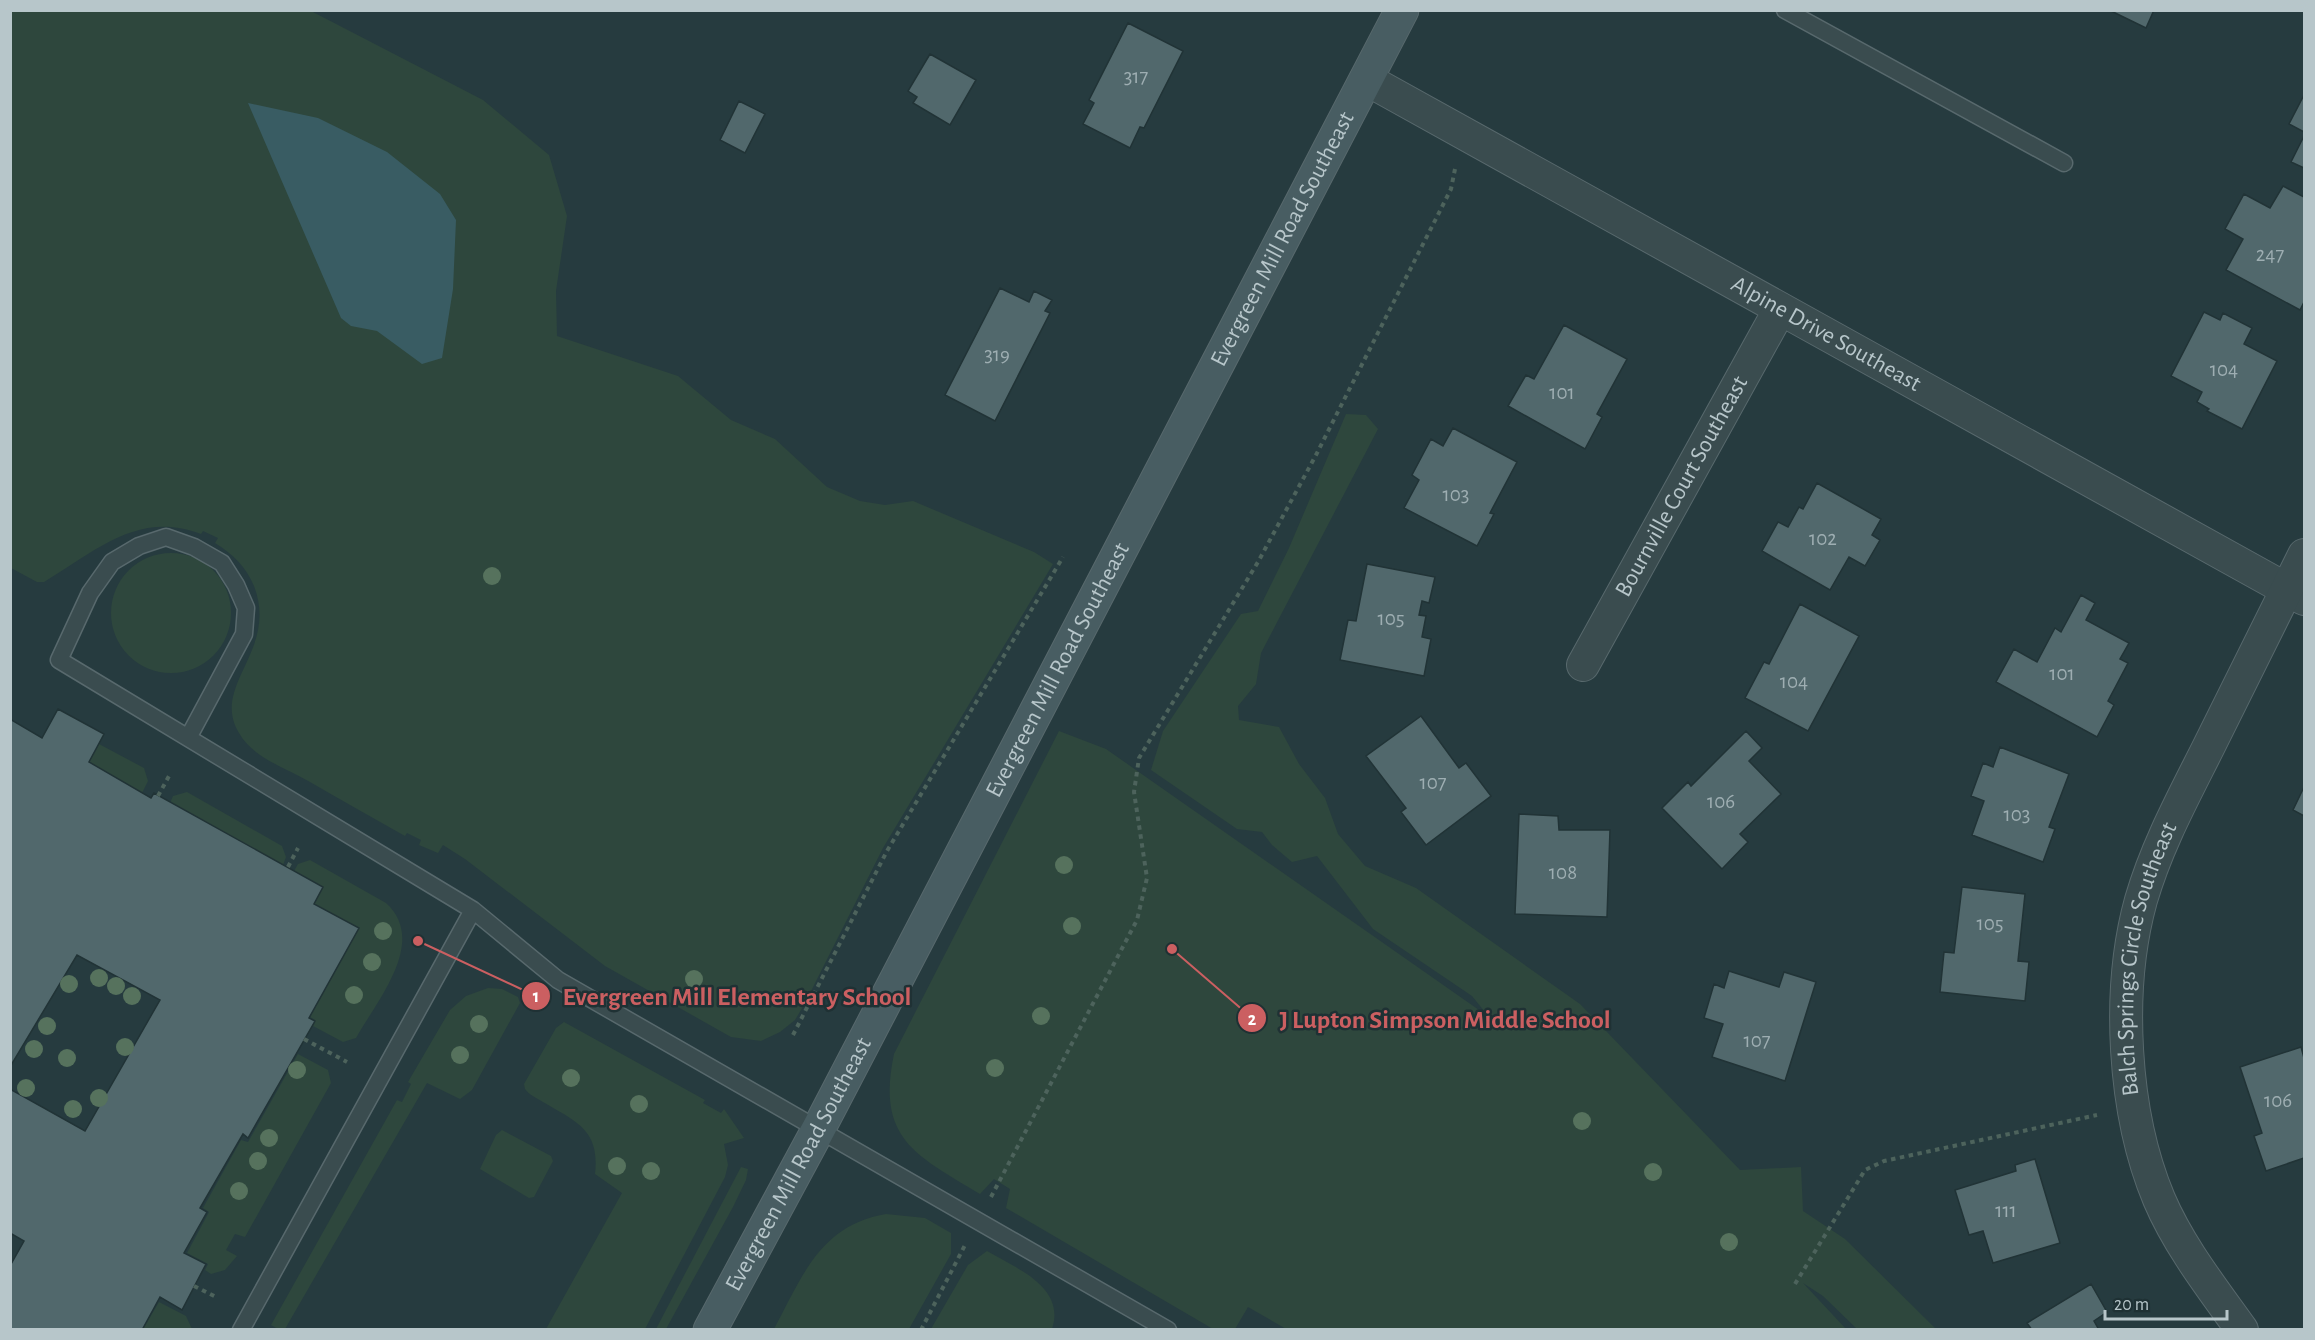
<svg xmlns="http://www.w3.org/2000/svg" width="2315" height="1340" font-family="'Alegreya Sans',sans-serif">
  <rect width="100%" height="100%" fill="#263b3f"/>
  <path fill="#2e473d" d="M11,10L311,11L483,100L549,155L567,216L556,291L557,336L678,376L731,420L775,439L827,487L860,501L885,505L913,501L1034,552L1053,564L883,848L804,1005L795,1020L780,1032L761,1041L731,1037L605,966L465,859L443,845L438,853L419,845L421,840L407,833L405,836C373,818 341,800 310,782C286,768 253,758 239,733C210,685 279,651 254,586C246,567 233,554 215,543L218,538L203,531L201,534C138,510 96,551 44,582H37L11,568Z
    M1346,414L1366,415L1378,429L1261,653L1256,684L1238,706L1239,720L1279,727L1299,764L1325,798L1338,834L1365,866L1416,888L1580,1004L1740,1170L1801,1167L1803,1211L1845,1239L1936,1329H1857L1823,1296L1803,1283L1846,1329L1288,1330L1248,1307L1235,1329H1213L1006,1208L1010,1189L994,1179L980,1194C916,1155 876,1139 894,1054L1059,731L1106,749L1489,1017L1472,996L1373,929L1317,856L1292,862L1272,845L1262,832L1237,829L1151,770L1163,731L1241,614L1258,611L1289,548Z
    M111 613a60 60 0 1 1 120 0a60 60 0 1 1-120 0Z
    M99,744L144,768L148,781L142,793L89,762Z
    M187,792L282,846L286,857L283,865L170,803L173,796Z
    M310,860L386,903C428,941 378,999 356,1038L343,1042L313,1026L315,1020L310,1017L359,928L314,904L323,887L294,871L298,864Z
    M488,988L502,989L518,997L520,1003L472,1090L460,1099L427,1083L285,1329H278L271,1325L397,1100L402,1102L411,1084L408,1082L450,1010L466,996Z
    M564,1022L705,1100L703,1103L721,1113L724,1109L744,1138L724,1144L728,1165L725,1177L645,1329H546L622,1193L595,1174C600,1130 577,1122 543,1102C537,1098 529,1095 525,1089L524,1084L556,1028Z
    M298,1054L328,1070L331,1083L245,1237L235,1234L226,1250L237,1256L225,1270L211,1274L205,1270L208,1264L187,1253L209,1212L203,1208L241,1140L248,1142Z
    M502,1130L551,1156L553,1161L534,1197L529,1198L480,1169L496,1135Z
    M741,1167L748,1169L746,1180L733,1207L666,1329H656Z
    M886,1214L925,1218L951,1233V1254L909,1329H774C802,1277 820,1225 886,1214Z
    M987,1251C1016,1268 1066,1287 1052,1329H931L968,1265Z
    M159,1302L186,1316L192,1329H143Z"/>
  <path fill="#395c63" d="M248,103L318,118L387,152L440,194L456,220L453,289L442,358L422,364L377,331L351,326L341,318Z"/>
  <path fill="#51686c" stroke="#213336" stroke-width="1.5" d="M2109,10H2154L2146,28Z
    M1128,23L1183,51L1144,128L1140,127L1130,148L1083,124L1094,103L1089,100Z
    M930,54L976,80L950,125L913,103L917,97L908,91Z
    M2304,95V132L2289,124Z
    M739,101L765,114L745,153L720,140Z
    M2304,136V168L2291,162Z
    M2283,186L2304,197V302L2300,310L2226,270L2243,239L2225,229L2244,194L2270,208Z
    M1000,288L1029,302L1034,291L1052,300L1045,311L1050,313L995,421L945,395Z
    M2204,312L2220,320L2223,313L2252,328L2244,344L2277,361L2242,429L2207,411L2209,409L2197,402L2202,392L2171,376Z
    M1564,325L1627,359L1597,414L1602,417L1585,449L1508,406L1526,375L1534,379Z
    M1453,428L1517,462L1490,513L1494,514L1477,546L1404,508L1419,480L1412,475L1431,439L1443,446Z
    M1817,483L1881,519L1872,535L1880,540L1865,566L1849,557L1830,590L1762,551L1778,522L1788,527L1799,507L1803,509Z
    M1367,564L1435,577L1429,603L1422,601L1419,615L1426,616L1422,637L1431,639L1424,676L1340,660L1348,620L1356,621Z
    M2081,595L2095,603L2086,620L2129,643L2120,659L2128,663L2108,701L2114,705L2097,737L1996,682L2014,649L2037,662L2055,628L2061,632Z
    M1800,604L1859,636L1808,731L1745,698L1764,662L1769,664Z
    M58,709L104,734L89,762L151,798L154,793L323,887L314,904L359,928L309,1018L315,1021L248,1138L243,1134L200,1208L207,1212L184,1253L206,1264L182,1310L160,1297L142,1330H10V1266L24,1241L10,1233V1089L85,1131L160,1000L77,955L10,1067V719L42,738Z
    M1421,716L1459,768L1466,763L1491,796L1426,845L1401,812L1406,808L1366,756Z
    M1746,731L1762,748L1749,761L1781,794L1740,834L1748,842L1722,869L1662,808L1688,782L1691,786Z
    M2000,747L2069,774L2049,827L2055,829L2043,862L1972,835L1984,801L1971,796L1983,763L1993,767Z
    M2304,787V816L2293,810Z
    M1519,814L1558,816L1559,830H1610L1607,917L1515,914Z
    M1962,887L2025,894L2018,961L2029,962L2025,1001L1940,992L1944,952L1954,953Z
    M1729,971L1779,987L1784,972L1816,982L1785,1081L1712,1057L1723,1024L1704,1018L1714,984L1724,988Z
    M2301,1047L2304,1058V1158L2266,1171L2254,1136L2262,1133L2240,1067Z
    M2035,1159L2060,1243L1993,1263L1983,1231L1969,1235L1955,1190L2016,1171L2015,1165Z
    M2091,1284L2107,1312L2094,1321L2099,1330H2032L2027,1323Z"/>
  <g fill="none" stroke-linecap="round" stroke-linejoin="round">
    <g stroke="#58696d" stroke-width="19">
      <path id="lane" d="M1785,10L2064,163
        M188,738L244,634L246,608L236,585L222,563L194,547L166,537L139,546L112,562L90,593L59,660L473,910L558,980L1168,1330
        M241,1330L473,910"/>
    </g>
    <g stroke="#58696d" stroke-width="34">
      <g id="street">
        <path id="s1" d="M1366,79L2304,599"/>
        <path id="s2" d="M1583,665L1780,309"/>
        <path id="s3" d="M2242,1330C2212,1288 2179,1246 2159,1199C2123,1113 2116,990 2141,900C2157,845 2184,796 2209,746C2241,682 2272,618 2304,555"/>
      </g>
    </g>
    <g stroke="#58696d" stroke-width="35">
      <g id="secondary">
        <path id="s4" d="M710,1330L819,1128L1402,10"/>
      </g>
    </g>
    <path stroke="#4d635c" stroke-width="4" stroke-dasharray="4.5 4.5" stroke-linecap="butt" d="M158,796L169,776
      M288,867L298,848
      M793,1035L887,851L1063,557
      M304,1039L347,1062
      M991,1197L1137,920L1147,878L1134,792L1139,758L1258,562L1316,455L1451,189L1455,169
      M1795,1284L1865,1170L1884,1161L2097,1115
      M194,1286L216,1297
      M921,1330L965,1245"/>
    <use href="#lane" stroke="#3a4c4f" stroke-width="16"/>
    <use href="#street" stroke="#3a4c4f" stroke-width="32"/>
    <use href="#secondary" stroke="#485d62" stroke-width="33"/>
  </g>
  <g fill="#56725d">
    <circle cx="492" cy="576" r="9"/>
    <circle cx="1064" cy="865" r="9"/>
    <circle cx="1072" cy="926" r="9"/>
    <circle cx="383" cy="931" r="9"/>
    <circle cx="372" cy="962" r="9"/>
    <circle cx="99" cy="978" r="9"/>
    <circle cx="694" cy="979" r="9"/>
    <circle cx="69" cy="984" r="9"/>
    <circle cx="116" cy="986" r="9"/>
    <circle cx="354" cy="995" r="9"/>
    <circle cx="132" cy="996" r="9"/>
    <circle cx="1041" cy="1016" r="9"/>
    <circle cx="479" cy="1024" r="9"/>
    <circle cx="47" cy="1026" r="9"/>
    <circle cx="125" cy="1047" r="9"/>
    <circle cx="34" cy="1049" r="9"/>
    <circle cx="460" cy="1055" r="9"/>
    <circle cx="67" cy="1058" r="9"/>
    <circle cx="995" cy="1068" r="9"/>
    <circle cx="297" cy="1070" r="9"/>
    <circle cx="571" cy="1078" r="9"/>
    <circle cx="26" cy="1088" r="9"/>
    <circle cx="99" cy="1098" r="9"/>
    <circle cx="639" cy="1104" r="9"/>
    <circle cx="73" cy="1109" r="9"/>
    <circle cx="1582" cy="1121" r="9"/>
    <circle cx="269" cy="1138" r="9"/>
    <circle cx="258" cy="1161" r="9"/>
    <circle cx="617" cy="1166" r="9"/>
    <circle cx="651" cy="1171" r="9"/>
    <circle cx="1653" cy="1172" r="9"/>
    <circle cx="239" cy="1191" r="9"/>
    <circle cx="1729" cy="1242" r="9"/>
  </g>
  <g text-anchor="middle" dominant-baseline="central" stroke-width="5" stroke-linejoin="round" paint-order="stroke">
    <g font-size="21" fill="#9eaeb2">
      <text x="1136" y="76">317</text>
      <text x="2270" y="254">247</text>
      <text x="997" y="354">319</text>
      <text x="2224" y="369">104</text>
      <text x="1562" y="392">101</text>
      <text x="1456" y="494">103</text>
      <text x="1823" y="538">102</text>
      <text x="1391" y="618">105</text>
      <text x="2062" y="673">101</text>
      <text x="1794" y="681">104</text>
      <text x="1433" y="782">107</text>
      <text x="1721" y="801">106</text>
      <text x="2017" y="814">103</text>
      <text x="1563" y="872">108</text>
      <text x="1990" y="923">105</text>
      <text x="1757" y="1040">107</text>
      <text x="2278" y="1100">106</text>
      <text x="2006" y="1210">111</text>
    </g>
    <g font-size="24" fill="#b7c6ca" stroke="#1f3134">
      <text stroke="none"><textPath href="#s4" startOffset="1232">Evergreen Mill Road Southeast</textPath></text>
      <text stroke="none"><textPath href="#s1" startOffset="526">Alpine Drive Southeast</textPath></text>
      <text stroke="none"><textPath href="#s2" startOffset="204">Bournville Court Southeast</textPath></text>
      <text stroke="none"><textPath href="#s4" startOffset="746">Evergreen Mill Road Southeast</textPath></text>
      <text stroke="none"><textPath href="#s3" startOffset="402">Balch Springs Circle Southeast</textPath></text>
      <text stroke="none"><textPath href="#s4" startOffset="188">Evergreen Mill Road Southeast</textPath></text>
    </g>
  </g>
  <path fill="none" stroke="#cb5f61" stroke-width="2" d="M418 941L536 996M1172 949L1252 1018"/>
  <g fill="#cb5f61" stroke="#1f3134" stroke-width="2">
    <circle cx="418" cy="941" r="6"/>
    <circle cx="1172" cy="949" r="6"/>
    <circle cx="536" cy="996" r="15"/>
    <circle cx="1252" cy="1018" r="15"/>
  </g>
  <g font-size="18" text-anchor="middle" font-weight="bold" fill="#fff">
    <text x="536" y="1002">1</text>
    <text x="1252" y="1025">2</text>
  </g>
  <g font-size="26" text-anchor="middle" font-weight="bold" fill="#cb5f61" stroke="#1f3134" stroke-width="5" stroke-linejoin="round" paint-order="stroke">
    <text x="737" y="1005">Evergreen Mill Elementary School</text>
    <text x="1445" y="1028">J Lupton Simpson Middle School</text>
  </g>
  <rect width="2315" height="1340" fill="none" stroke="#b7c6ca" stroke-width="24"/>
  <path d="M2105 1310v9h122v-9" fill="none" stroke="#b7c6ca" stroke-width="3"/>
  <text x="2114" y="1310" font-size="18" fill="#b7c6ca" stroke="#1f3134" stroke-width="4.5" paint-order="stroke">20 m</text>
</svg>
